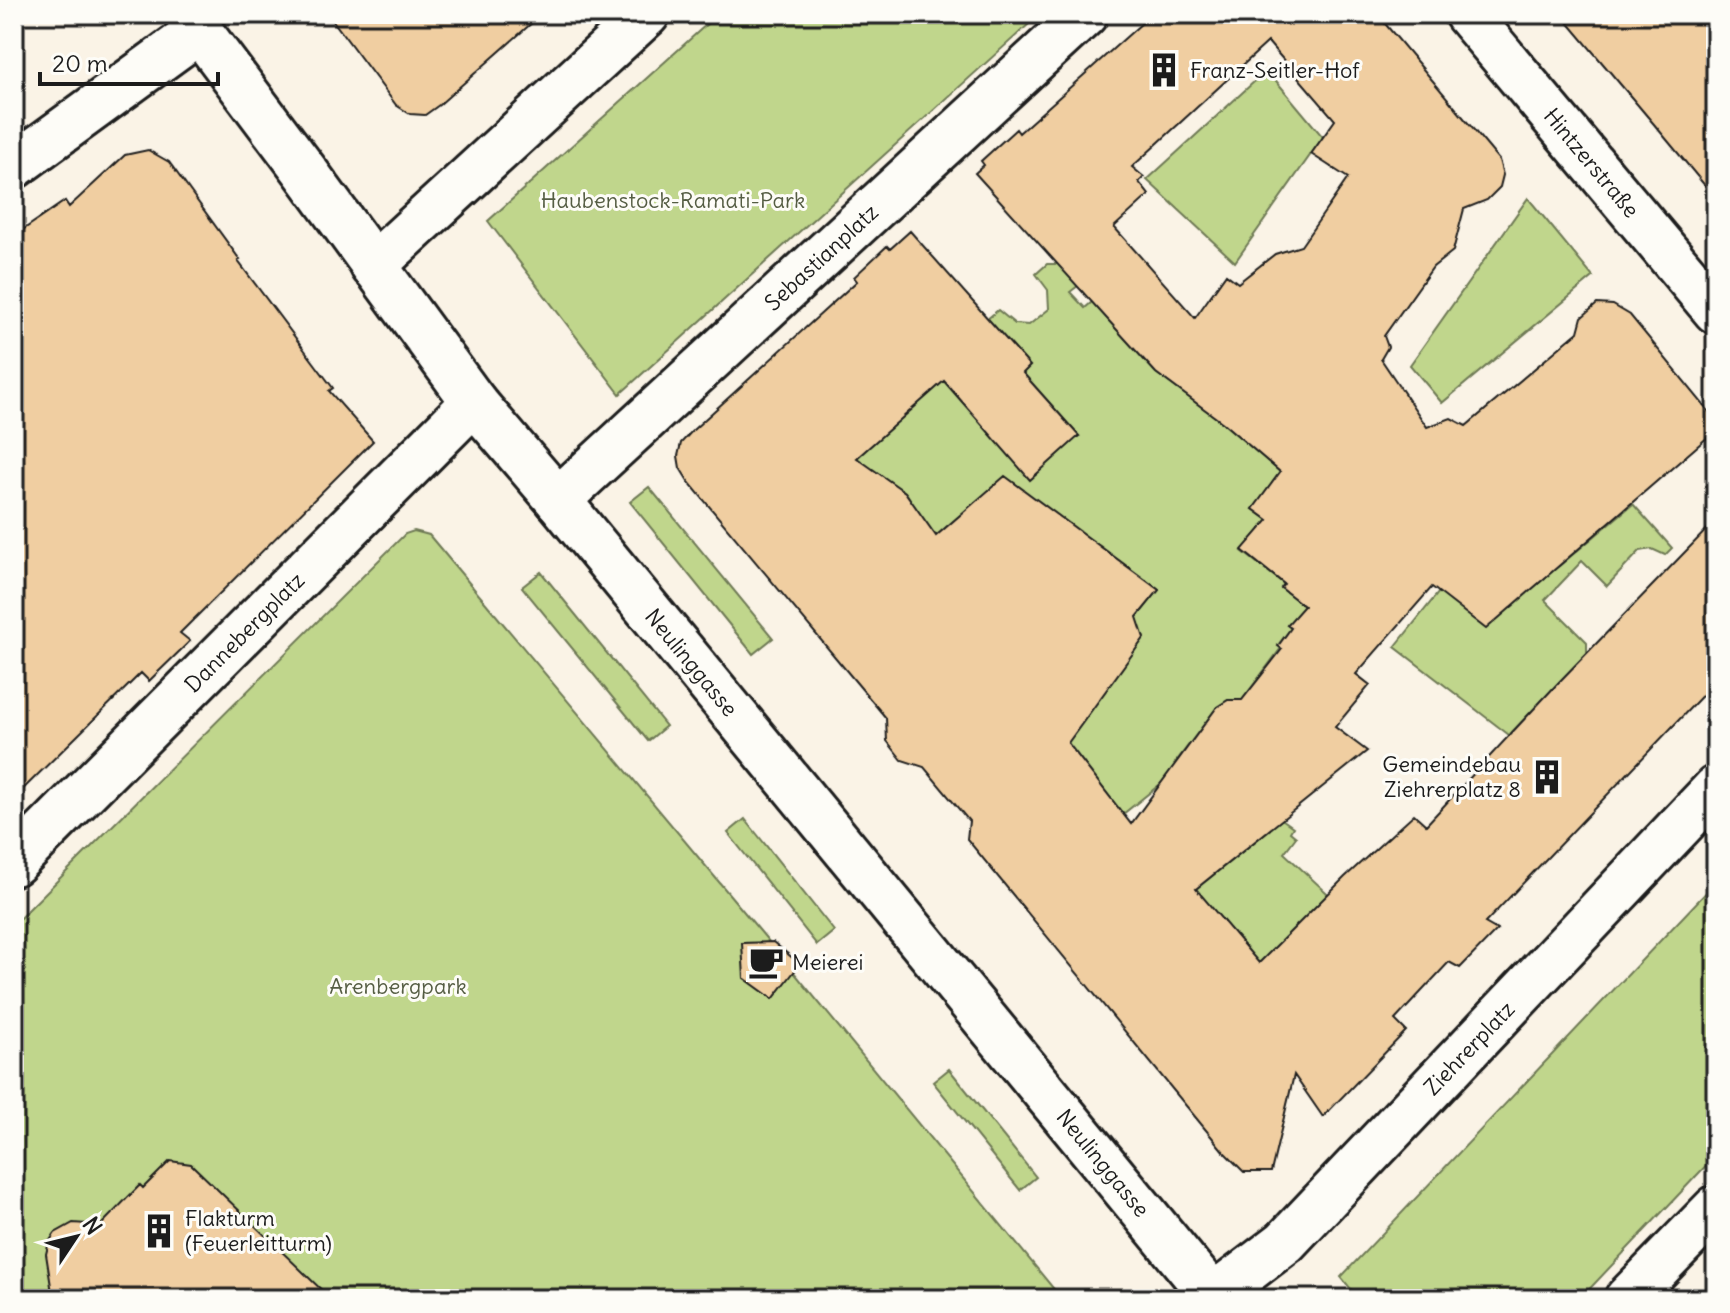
<svg xmlns="http://www.w3.org/2000/svg" width="1730" height="1313" font-family="Delius,sans-serif">
  <rect width="100%" height="100%" fill="#faf3e6"/>
  <filter id="ink" filterUnits="userSpaceOnUse"><feTurbulence type="fractalNoise" baseFrequency=".0125" numOctaves="2"/><feDisplacementMap in="SourceGraphic" scale="16" xChannelSelector="R" yChannelSelector="G"/><feConvolveMatrix kernelMatrix="1 2 1 2 8 2 1 2 1" color-interpolation-filters="sRGB"/></filter>
  <g filter="url(#ink)">
    <path fill="#c0d68c" stroke="#6e7954" stroke-width="2" d="M718,14H1040L620,394L488,221Z
      M1267,70L1323,137L1235,262L1147,180Z
      M1528,198L1593,277L1442,403L1410,365Z
      M1047,264H1060L1079,285L1070,292L1085,308L1092,302L1156,373L1218,419L1280,472L1253,509L1268,520L1242,551L1284,584L1282,588L1304,606L1287,625L1291,628L1278,645L1281,648L1242,700H1228L1217,707L1175,763L1179,769L1123,814L1063,736L1137,617L1159,590L1091,540L978,500L919,550C917,534 917,513 910,499C902,484 895,489 884,484C873,480 861,470 851,463L942,379L999,444L1079,436L1023,373L1030,366L1013,347L1005,353L986,320L998,310L1015,324L1029,325L1049,309L1048,290L1036,274Z
      M649,487L773,638L753,654L630,502Z
      M1633,504L1672,548L1665,555L1652,549L1640,551L1607,586L1582,561L1545,600L1587,642V653L1509,735L1395,647L1439,592L1559,566Z
      M414,531L429,535L770,943L1062,1299H14V924L405,534Z
      M541,572L666,726L648,741L522,587Z
      M1251,797L1293,827L1290,832L1296,837L1284,853L1340,905L1241,1006L1239,939L1226,925L1208,914L1181,863L1207,880L1260,837Z
      M745,819L834,931L817,945L728,833Z
      M1716,882V1155L1580,1299H1359L1341,1277Z
      M949,1069L1036,1177L1020,1190L933,1082Z"/>
    <path fill="#f0cea1" stroke="#1c1c1c" stroke-width="2" fill-rule="evenodd" d="M328,14H542L439,105L425,115L410,114L396,105Z
      M1152,14H1377L1499,160L1503,175L1500,187L1487,200L1464,209L1453,251L1433,267L1384,336L1388,347L1381,359L1427,427L1451,418L1466,426L1578,332L1582,317L1597,304L1613,305L1630,315L1716,420V430L1486,629L1432,587L1356,674L1370,685L1335,727L1367,751L1196,889L1259,963L1345,877L1414,814L1426,825L1558,683L1716,520V681L1485,923L1497,930L1460,968L1449,962L1395,1020L1406,1031L1323,1117L1294,1075L1271,1172H1244L1224,1152L967,839L969,821L924,767L902,760L887,741L886,718L688,481L680,468L678,456L681,443L693,430L857,281L854,277L887,246L890,249L910,231L1030,366L1023,373L1079,436L1030,480L944,381L857,458L905,492L936,536L1005,476L1159,590L1137,617L1144,638L1068,743L1131,824L1217,707L1228,700H1242L1282,649L1278,646L1291,628L1287,625L1304,606L1281,588L1284,584L1242,550L1268,520L1253,509L1280,472L1223,423L1156,373L975,173L984,165L981,161L1016,129L1019,133ZM1268,42L1335,120L1311,154L1348,178L1301,246L1275,254L1238,283L1226,274L1195,318L1114,227L1149,195L1139,182L1144,177L1132,167Z
      M1561,14H1716V199L1653,123Z
      M148,150L169,162L240,260L238,261L333,388L329,391L373,441L180,633L190,641L149,681L141,673L14,798V608L19,588L14,582V236L65,201L69,207L125,155Z
      M773,942L800,964L773,999L744,978L742,943Z
      M170,1161L191,1164L331,1299H53L46,1254L49,1242L55,1233L73,1223L101,1225L140,1185L143,1188Z"/>
    <g fill="none" stroke-linecap="round" stroke-linejoin="round">
      <g stroke="#1c1c1c" stroke-width="50">
        <g id="street">
          <path id="s1" d="M1467,14L1716,311"/>
          <path d="M14,166L199,31"/>
          <path d="M373,266L647,14"/>
          <path id="s2" d="M558,500L1085,14"/>
          <path id="s3" d="M14,863L474,402"/>
          <path id="s4" d="M1213,1297L1285,1242L1716,788"/>
          <path d="M1627,1299L1716,1208"/>
        </g>
      </g>
      <g stroke="#1c1c1c" stroke-width="50">
        <g id="secondary">
          <path id="s5" d="M187,14L305,171L474,402L558,500L1215,1299"/>
        </g>
      </g>
      <use href="#street" stroke="#fdfcf7" stroke-width="44"/>
      <use href="#secondary" stroke="#fdfcf7" stroke-width="44"/>
    </g>
  </g>
  <defs>
    <g id="building-bare" transform="scale(2.76)"><path d="M-4-6H4V6H1V3H-1V6H-4ZM-2.5-4.3h1.7v1.8h-1.7ZM.8-4.3h1.7v1.8H.8ZM-2.5-1h1.7V.8h-1.7ZM.8-1h1.7V.8H.8Z" fill="#1c1c1c" stroke="#fdfcf7" stroke-width="2.5" paint-order="stroke"/></g>
    <g id="cafe-bare" transform="scale(2.76)"><path d="M-5.5-4.5H6V0H3Q3 3.5 0 3.5H-2.5Q-5.5 3.5-5.5 0ZM3-3.2v2h1.7v-2ZM-6 4.5H4V6H-6Z" fill="#1c1c1c" stroke="#fdfcf7" stroke-width="2.5" paint-order="stroke"/></g>
  </defs>
  <g fill-rule="evenodd">
    <use href="#building-bare" x="1164" y="70"/>
    <use href="#building-bare" x="1547" y="777"/>
    <use href="#cafe-bare" x="766" y="962"/>
    <use href="#building-bare" x="159" y="1231"/>
  </g>
  <g text-anchor="middle" dominant-baseline="central" stroke-width="6" stroke-linejoin="round" paint-order="stroke">
    <g font-size="22" fill="#1c1c1c" stroke="#fdfcf7" text-anchor="start">
      <text x="1190" y="70">Franz-Seitler-Hof</text>
      <text x="1521" y="764" text-anchor="end">Gemeindebau<tspan x="1521" dy="25">Ziehrerplatz 8</tspan></text>
      <text x="792" y="962">Meierei</text>
      <text x="185" y="1218">Flakturm<tspan x="185" dy="25">(Feuerleitturm)</tspan></text>
    </g>
    <g font-size="22" fill="#1c1c1c" stroke="#fdfcf7">
      <text stroke="none"><textPath href="#s1" startOffset="194">Hintzerstraße</textPath></text>
      <text stroke="none"><textPath href="#s2" startOffset="358">Sebastianplatz</textPath></text>
      <text stroke="none"><textPath href="#s3" startOffset="326">Dannebergplatz</textPath></text>
      <text stroke="none"><textPath href="#s5" startOffset="822">Neulinggasse</textPath></text>
      <text stroke="none"><textPath href="#s4" startOffset="358">Ziehrerplatz</textPath></text>
      <text stroke="none"><textPath href="#s5" startOffset="1470">Neulinggasse</textPath></text>
    </g>
    <g font-size="22" fill="#555d43" stroke="#fdfcf7">
      <text x="673" y="200">Haubenstock-Ramati-Park</text>
      <text x="398" y="986">Arenbergpark</text>
    </g>
  </g>
  <rect width="1730" height="1313" fill="none" stroke="#fdfcf7" stroke-width="48"/>
  <rect x="24" y="24" width="1682" height="1265" fill="none" stroke="#1c1c1c" stroke-width="3" filter="url(#ink)"/>
  <g transform="translate(76 1237) rotate(55)" stroke="#fdfcf7" stroke-width="6" paint-order="stroke">
  <path d="M0-6L14 30L0 20L-14 30Z" fill="#1c1c1c"/>
  <text y="-12" font-size="22" font-weight="bold" text-anchor="middle" fill="#1c1c1c">N</text>
  </g>
  <path d="M40 72v12h178v-12" fill="none" stroke="#1c1c1c" stroke-width="4"/>
  <text x="52" y="72" font-size="24" fill="#1c1c1c" stroke="#fdfcf7" stroke-width="6" paint-order="stroke">20 m</text>
</svg>
